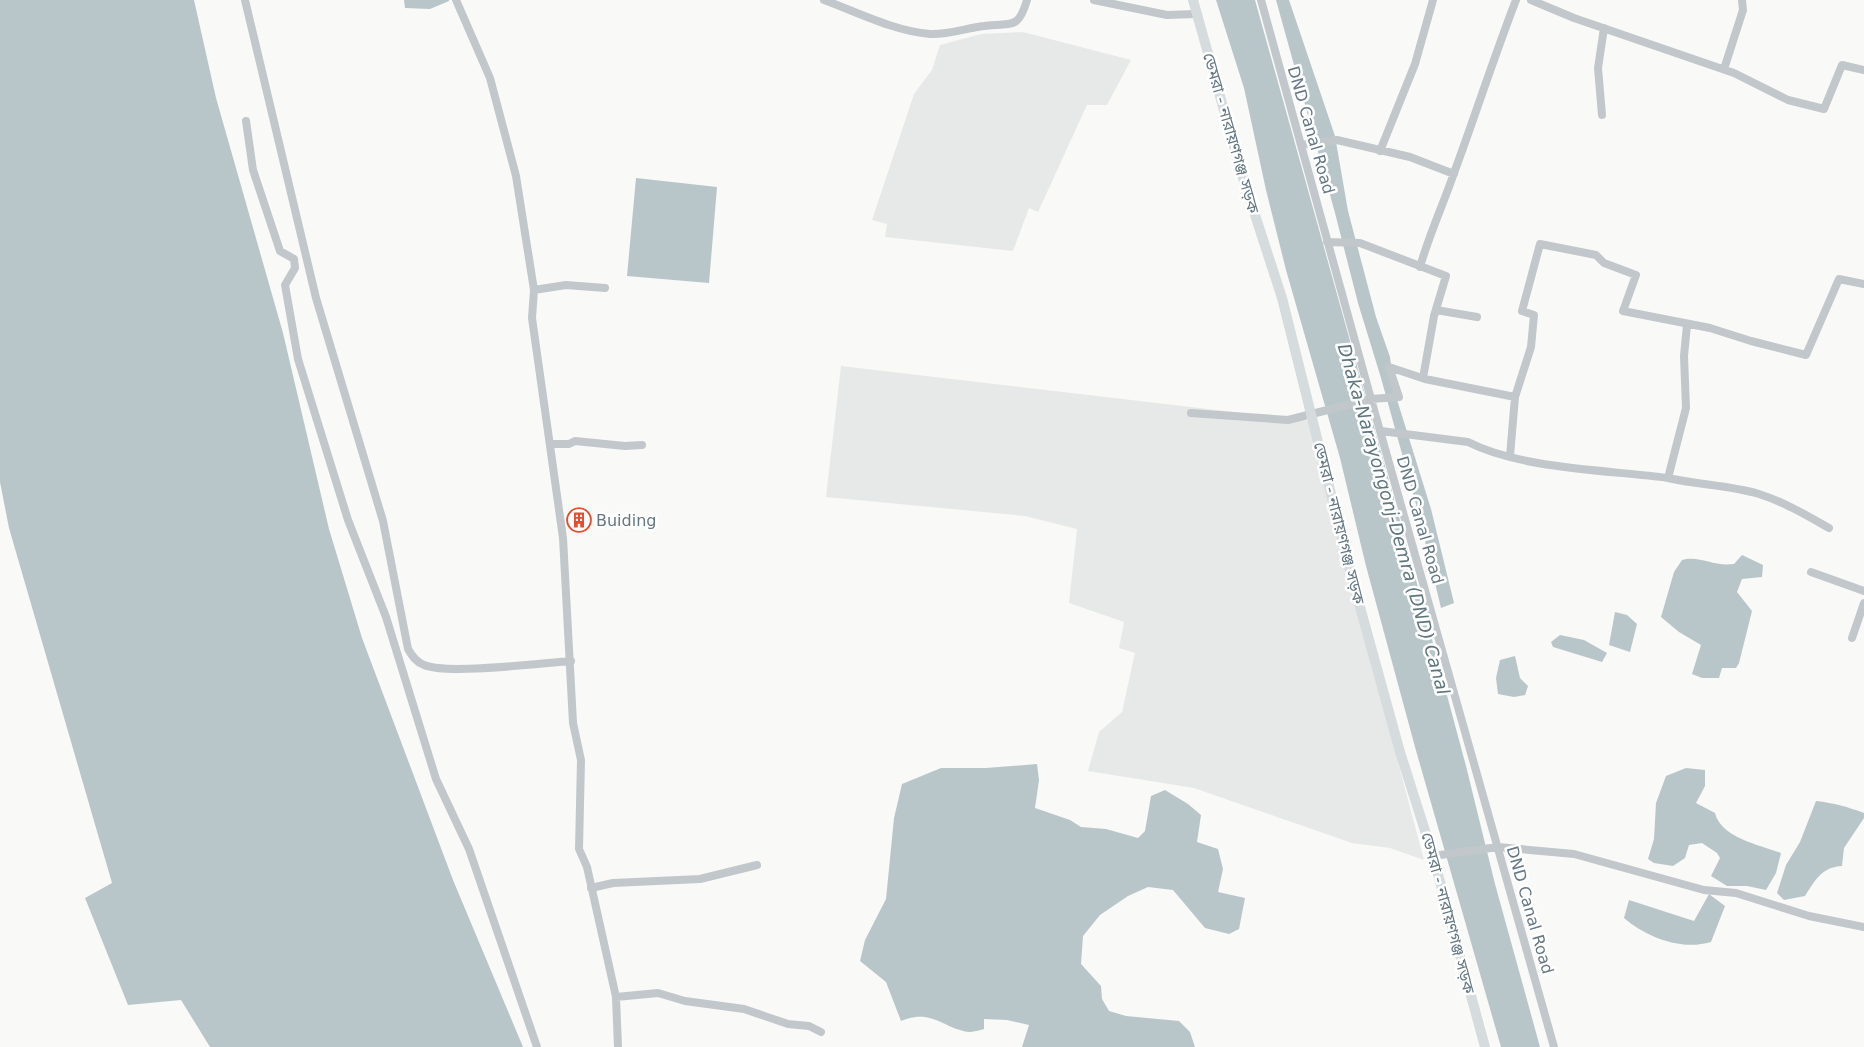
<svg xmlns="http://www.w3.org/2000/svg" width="1864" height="1047" font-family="'DejaVu Sans','Noto Sans Bengali',sans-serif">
  <rect width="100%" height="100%" fill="#f9f9f7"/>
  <path fill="#e7e9e8" d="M1023,32L1131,60L1107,105H1087L1038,212L1029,208L1013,251L885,237L887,224L872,220L914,94L932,70L940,45L981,34Z
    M841,366L1310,421L1341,548L1424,860L1390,848L1352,843L1194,788L1088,771L1099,732L1122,712L1135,653L1119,648L1124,622L1069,603L1077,529L1025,516L826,497Z"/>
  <path fill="#b8c6c9" d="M0,0H194L216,98L283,333L329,529L362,638L453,880L523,1047H210L181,1000L128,1005L85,898L112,883L9,528L0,482Z
    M404,0H449V1L430,9L405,8Z
    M1216,0H1255L1398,513L1466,766L1495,884L1540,1047H1501L1415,747L1366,566L1340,458L1286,270L1266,190L1244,88Z
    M1276,0H1289L1335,136L1348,211L1376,317L1390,357L1394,390L1431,509L1454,603L1441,608L1417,508L1381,378L1358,303L1335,213Z
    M636,178L717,187L709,283L627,276Z
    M1742,555L1763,565L1762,577L1742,579L1737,592L1752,611L1739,663L1736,668H1722L1719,678H1702L1692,674L1701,645L1679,632L1661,617L1674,572L1682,560C1700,555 1713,567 1734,564Z
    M1615,612L1627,615L1637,624L1630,652L1609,645Z
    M1560,635L1584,640L1607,653L1602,662L1553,647L1551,642Z
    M1515,656L1520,678L1528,686L1525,695L1514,697L1498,694L1496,678L1500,660Z
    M1037,764L1039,780L1035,808L1070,820L1081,827L1106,829L1138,838L1145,831L1151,796L1165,790L1188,804L1201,815L1197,842L1218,849L1223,869L1218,892L1245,898L1239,929L1229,934L1205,928L1173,890L1148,887L1128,896L1100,915L1083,936L1081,964L1101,986L1102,999L1109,1011L1126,1016L1179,1021L1190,1032L1195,1047H1022L1029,1025L1007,1020L984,1019V1029C980,1030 973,1032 969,1032C942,1028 932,1008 901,1021L886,982L860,961L865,940L886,899L894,818L902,784L941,768H986Z
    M1686,768L1705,770V786L1696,803L1715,813C1721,838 1760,845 1781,853L1776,873L1766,890L1747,886H1727L1711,876L1720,858L1717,853L1702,843L1689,845L1685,858L1673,866L1654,863L1648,859L1654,839L1656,803L1666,776Z
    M1816,801C1834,803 1848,807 1864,813V818L1844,848L1842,866C1822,867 1815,880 1805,896L1784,900L1777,893L1786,865L1800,842Z
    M1709,894L1725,906L1711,942C1681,951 1646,937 1624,918L1629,900L1694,921Z"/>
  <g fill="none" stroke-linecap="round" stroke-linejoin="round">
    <path stroke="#c2c7cb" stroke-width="8" d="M245,0L316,298L383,521L408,649C412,656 416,662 424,665C448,675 541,663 571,661
      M456,0L490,78L516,176L534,290L532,318L563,538L573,723L581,760L579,849L587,867L616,997L618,1047
      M824,0C857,12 894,31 930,34C947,35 967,28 984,26C1011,22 1018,31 1027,0
      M1094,0L1167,15L1196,14
      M1261,0L1371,399L1554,1047
      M1531,0L1574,18L1734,73L1788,100L1824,109L1842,65L1864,70
      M1724,69L1743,10L1742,0
      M1602,115L1598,68L1604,28
      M246,121L253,170L280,251L294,259L295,268L285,285L298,359L348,520L386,617L436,779L469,849L537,1047
      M1301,145L1337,140L1410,157L1454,174
      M1380,151L1415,64L1433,0
      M1327,242L1360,243L1446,276L1434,316L1423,378
      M1420,267C1429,235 1443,205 1454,173C1475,116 1494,57 1516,0
      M534,290L566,285L605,288
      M1436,310L1477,317
      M1191,413L1288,420L1371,399L1399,397L1389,367L1425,379L1515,397
      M1381,431L1468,442C1521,469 1608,470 1668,478L1686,408L1684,356L1687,325
      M550,444H569L575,441L625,446L642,445
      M1510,456L1515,397L1531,347L1534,315L1522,311L1540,244L1596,255L1604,263L1636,275L1623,311L1710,328L1751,341L1806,355L1839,279L1864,284
      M1668,478C1698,485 1729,485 1759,494C1784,502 1806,515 1829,528
      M1811,572L1864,591
      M1852,638L1864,603
      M1433,856L1498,847L1574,854L1704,890L1736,893L1809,916L1864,927
      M591,888L613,883L700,879L757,865
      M616,997L658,993L685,1001L744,1009L788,1024L809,1026L821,1032"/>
    <path stroke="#d6dbde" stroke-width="10" d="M1193,0L1243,178L1282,298L1352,578L1400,752L1433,856L1485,1047"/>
  </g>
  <defs>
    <g id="building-ring" transform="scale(1.25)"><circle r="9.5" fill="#fff" stroke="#e34d2d" stroke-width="1.5"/><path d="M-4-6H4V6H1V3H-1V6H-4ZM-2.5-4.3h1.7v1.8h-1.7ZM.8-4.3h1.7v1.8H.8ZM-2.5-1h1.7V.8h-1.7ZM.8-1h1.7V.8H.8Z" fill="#e34d2d"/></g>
  </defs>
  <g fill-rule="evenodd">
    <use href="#building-ring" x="579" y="520"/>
  </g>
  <g text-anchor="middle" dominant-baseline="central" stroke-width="5" stroke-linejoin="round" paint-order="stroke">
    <g font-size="16" fill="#647782" stroke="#fff">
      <text transform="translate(1311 130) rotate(74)">DND Canal Road</text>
      <text transform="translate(1231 133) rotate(74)">ডেমরা - নারায়ণগঞ্জ সড়ক</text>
      <text transform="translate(1420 520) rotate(74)">DND Canal Road</text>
      <text transform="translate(1339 523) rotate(76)">ডেমরা - নারায়ণগঞ্জ সড়ক</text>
      <text transform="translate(1530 910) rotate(74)">DND Canal Road</text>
      <text transform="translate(1448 913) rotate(75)">ডেমরা - নারায়ণগঞ্জ সড়ক</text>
    </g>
    <g font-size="16" fill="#647782" stroke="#fff" text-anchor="start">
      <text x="596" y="520">Buiding</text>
    </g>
    <g font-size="18" font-style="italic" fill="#5f767c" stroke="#fff">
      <text transform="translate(1394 519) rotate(74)">Dhaka-Narayongonj-Demra (DND) Canal</text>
    </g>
  </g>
</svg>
